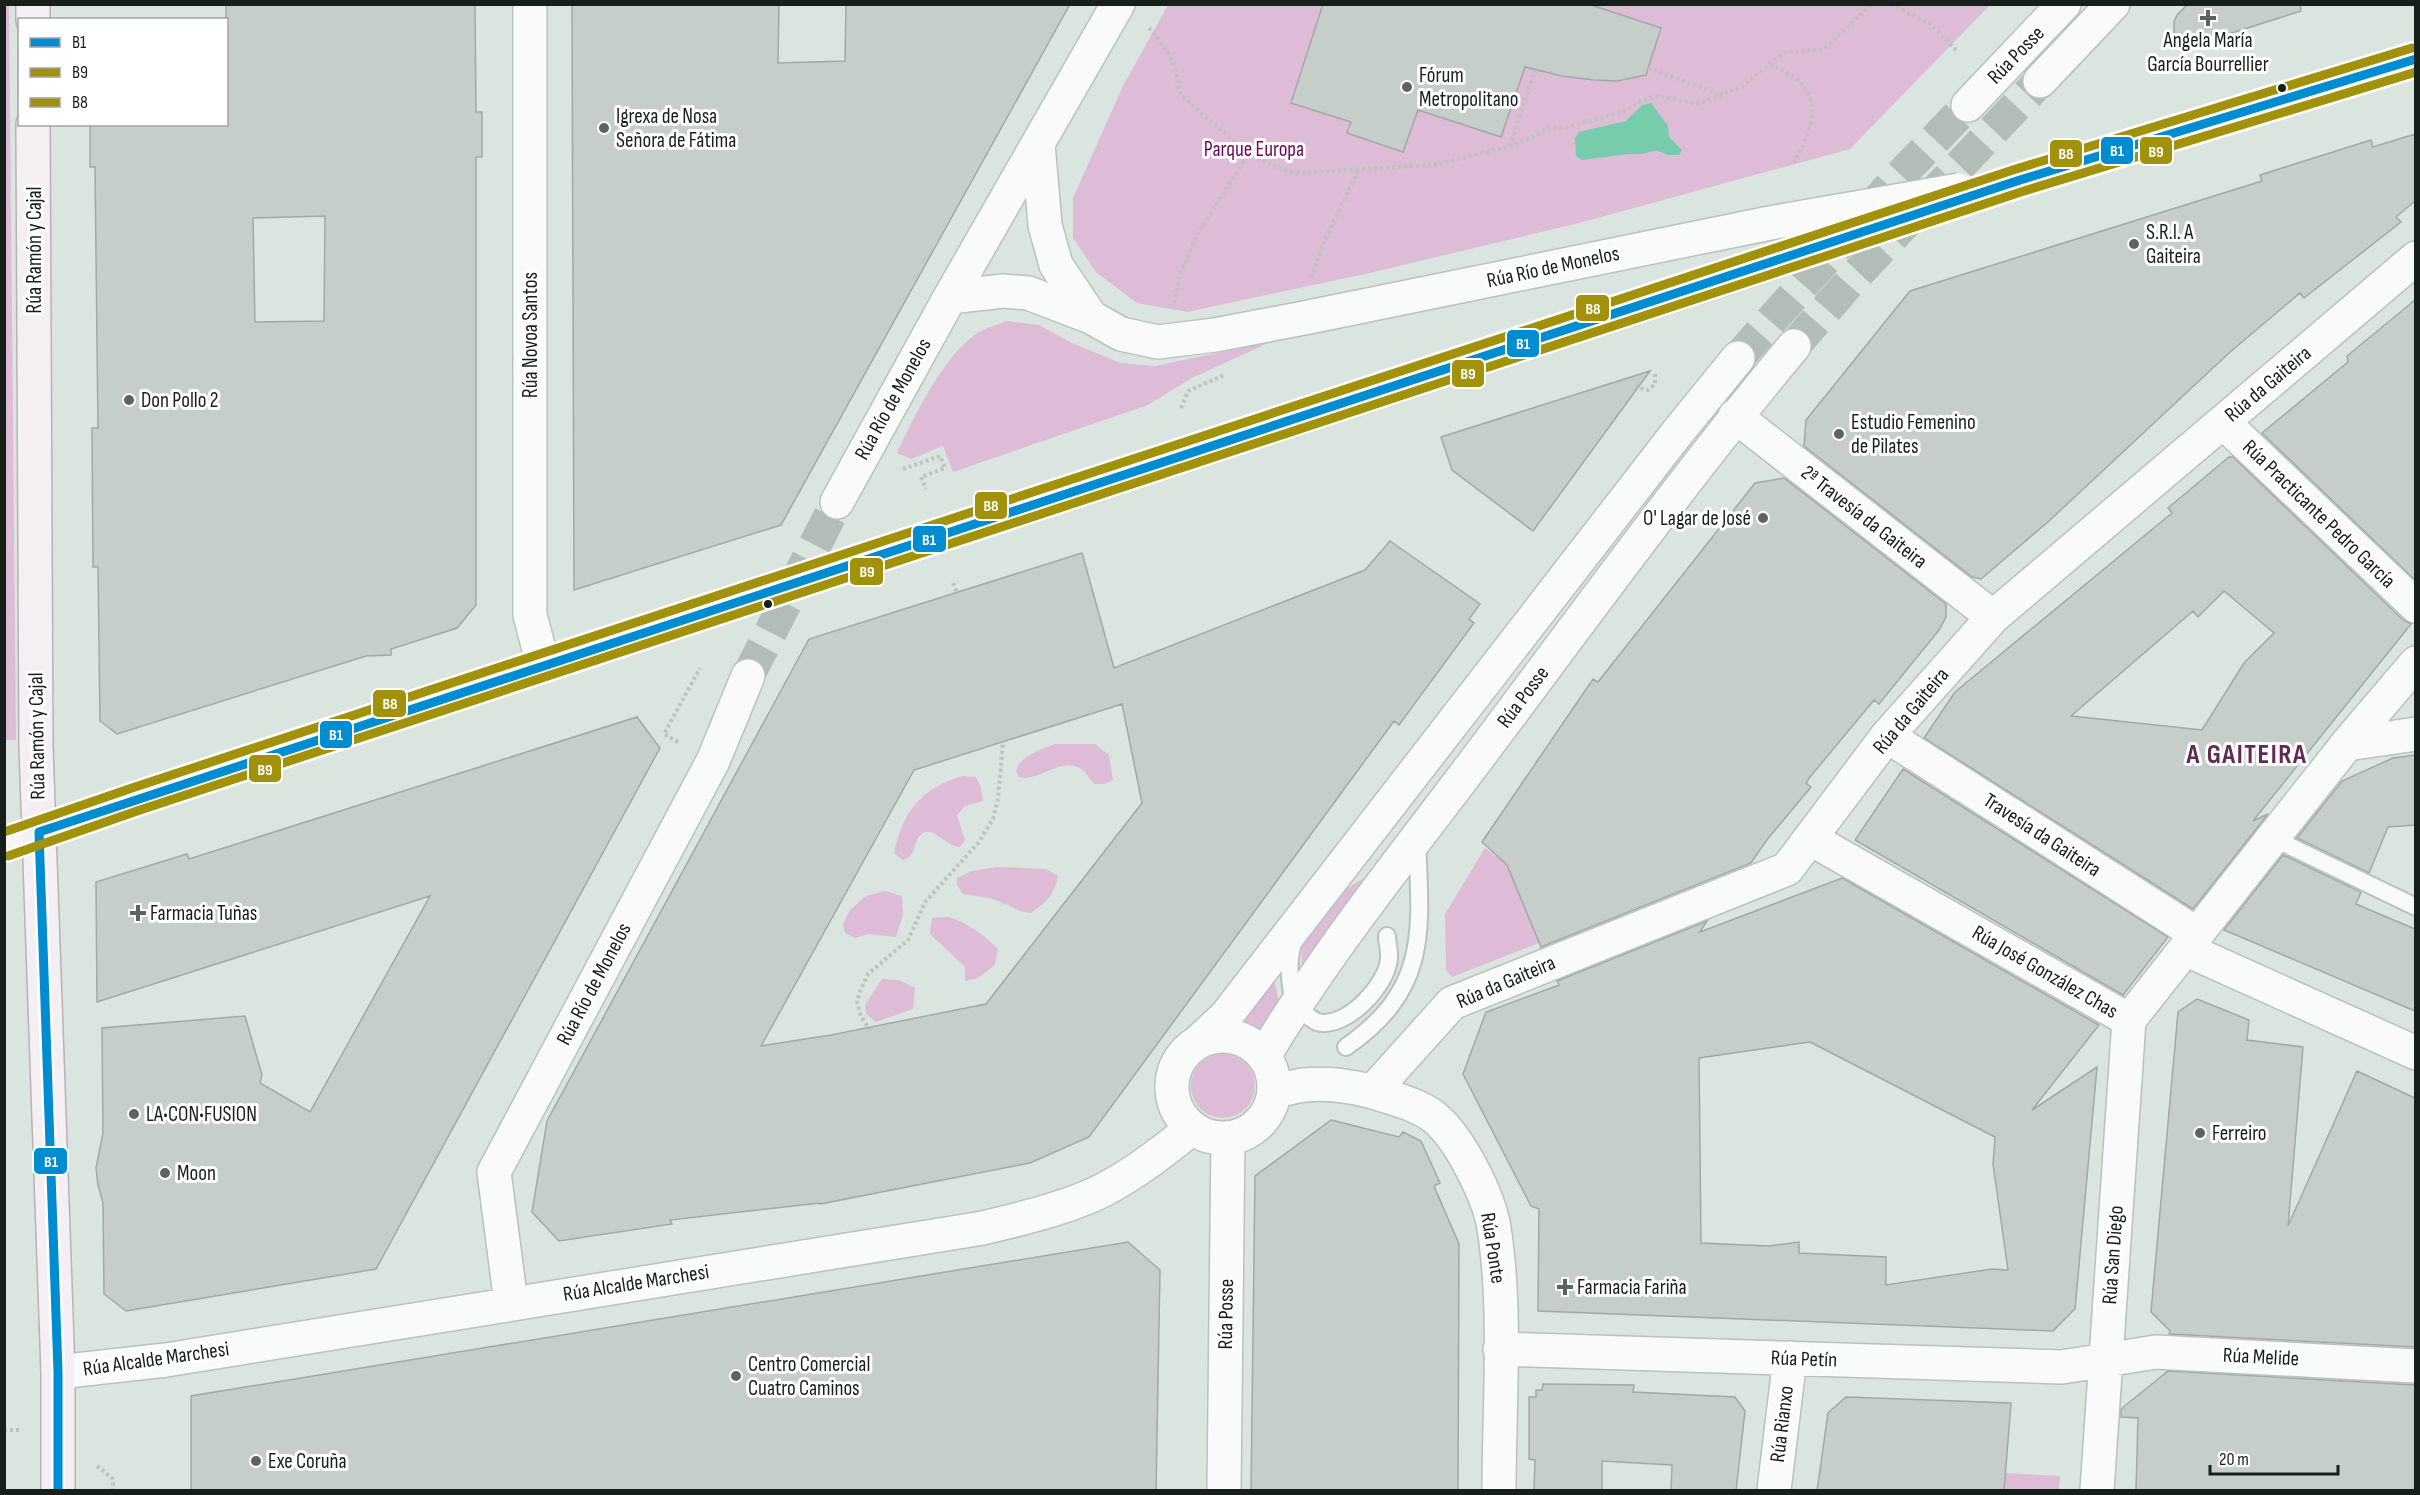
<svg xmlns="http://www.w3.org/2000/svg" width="2420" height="1495" font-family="'Sofia Sans Condensed',sans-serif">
  <rect width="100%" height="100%" fill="#dae5df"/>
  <path fill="#debbd6" d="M4,5H9L16,740H4Z
    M1168,5H1990L1850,149L1579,223L1365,274L1187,312L1137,303L1096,272L1073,238V198L1123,86Z
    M1006,321L1039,325L1072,343L1121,363L1155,366L1270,342L1190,379L1148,405L953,472L943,446L911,459L897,453C914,416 943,357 976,334C985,328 997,325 1006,321Z
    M1055,744H1095L1109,755L1113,780L1104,784H1094C1090,780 1086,772 1081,769C1062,756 1039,782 1019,777L1016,771C1020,756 1041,749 1055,744Z
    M962,776L976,777L981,788L983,801L965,806L957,815L965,840L960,847C947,846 935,830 926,832C914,836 917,847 911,855C909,857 906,859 903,860L894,853C903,811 921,789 962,776Z
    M1485,848L1533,884L1519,895L1539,943L1452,977L1446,970L1445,914Z
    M997,867L1046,869L1058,876C1054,896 1047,901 1031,913C1015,911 1016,908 1003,903C991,897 976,896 963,894L957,885V878L972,871Z
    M1383,867L1302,976C1302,965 1301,952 1303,943C1314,903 1351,886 1383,867Z
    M885,891L902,896L903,915L896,937L868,934L855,938L845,933L843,924L850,910L866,896Z
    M949,917C969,924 983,934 998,949L995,965L978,978L965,981V967L930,934L932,918Z
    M1272,970L1280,1007L1260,1032L1235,1021Z
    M882,979L899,980L915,988L913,1009L876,1022L866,1014L865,1005Z
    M1191 1086a32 32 0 1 1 64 0a32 32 0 1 1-64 0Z
    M2006,1473L2060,1476L2059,1490H2003Z"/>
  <path fill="#77ccac" d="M1651,103L1668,126L1669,137L1682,150L1679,155H1669L1656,150L1643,154H1629L1582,160L1576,156L1575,138L1579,132L1626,121L1642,105Z"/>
  <path fill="#c6ceca" stroke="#a1a9a5" stroke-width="1.5" fill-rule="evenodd" d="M226,4H475L476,112H482V157H476V605L457,628L391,649V655L366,656L117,734L100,721L98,567H93L92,428H98L95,167H90V124H226ZM325,216L324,321L255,322L253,218Z
    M572,4H779L778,63L845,61L846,4H1070L781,525L574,590Z
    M1323,4H1588L1661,28L1646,75L1617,81L1594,80L1562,76L1525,67L1501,137L1418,110L1403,152L1347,133L1351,122L1291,103Z
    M2188,4H2300L2301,11L2191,46L2184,45L2174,33V22L2177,15Z
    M2415,134V201L2396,217L2401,222L2304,298L2300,293L2229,353L2049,521L1981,579L1972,577L1804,446L1806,420L1910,291L2262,181L2260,175L2317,157L2371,140L2373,147Z
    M2415,300V580L2262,433L2348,362L2347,356Z
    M1650,371L1533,531L1452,470L1441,437Z
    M2229,457H2233L2403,620L2411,624L2253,821L2268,814L2193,909L1924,738L1955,692L2172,513L2168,508ZM2224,591L2274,633L2244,663L2202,730L2071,716L2193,611L2198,617Z
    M1784,478L1946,604V617L1939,630L1879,704L1874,700L1810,777L1806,783L1811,787L1766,841L1751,863L1541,947L1507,865L1482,842L1593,679L1598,682L1755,483Z
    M1390,541L1480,604L1469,619L1474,623L1399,725L1394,721L1089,1137L1030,1163L820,1204V1203L670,1220L672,1224L559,1241L532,1212L547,1121L809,639L1082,553L1114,668L1365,570ZM1122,704L1142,803L986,1004L831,1035L761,1046L914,770Z
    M637,717L660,748L376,1269L126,1311L104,1294L103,1203L98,1185L96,1168L103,1133L102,1028L245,1016L262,1075L260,1083L310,1112L430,896L97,1002L96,882L187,854L189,859Z
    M2415,755V825L2388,827L2369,873L2297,838L2342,781L2393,758Z
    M1903,769L2168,937L2123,995L1855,840Z
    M2283,855L2361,892L2356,904L2415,929V1011L2224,930Z
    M1842,878L2099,1025L2032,1110L2097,1067L2075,1309L2053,1331L1538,1311L1539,1209L1531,1206L1463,1074L1486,1012L1559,985L1557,981L1707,921L1700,932ZM1810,1042L1995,1137L1993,1164L2008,1270L1992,1269L1886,1285V1257L1799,1253V1242L1769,1246L1701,1243L1699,1058Z
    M2197,999L2249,1020L2247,1040L2303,1047L2288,1226L2357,1071L2415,1098V1347L2169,1334L2170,1331L2151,1312L2178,1012Z
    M1331,1120L1399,1137L1403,1132L1421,1141L1440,1183L1434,1186L1459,1244L1458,1491H1251L1255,1176Z
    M1128,1242L1160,1270L1156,1491H191V1396Z
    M2168,1371L2415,1385V1491H2136L2138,1418L2121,1417V1409Z
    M1543,1384L1634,1385L1633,1392L1735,1397L1745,1411L1736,1491H1671L1672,1465L1602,1461V1491H1534L1535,1460L1529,1459V1397H1536V1390H1542Z
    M1846,1397L2011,1403L2004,1491H1817L1828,1413Z"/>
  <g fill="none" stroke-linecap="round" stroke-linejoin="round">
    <path stroke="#b3bdb8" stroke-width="33" stroke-dasharray="33 16" stroke-linecap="butt" d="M1794,346L1856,275L2040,81
      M1738,358L1893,183L1968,105
      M748,676L837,502"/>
    <g stroke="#b9c2bd" stroke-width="20">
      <path id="lane" d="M2273,838L2416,907
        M1295,938C1286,960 1290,983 1294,1005C1301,1010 1310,1019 1317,1022C1346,1030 1387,985 1389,959C1390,952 1387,943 1387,936
        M1346,1047C1429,989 1421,932 1417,841"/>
    </g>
    <g stroke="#b9c2bd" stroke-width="36">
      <path id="street" d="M530,4V615L543,665
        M2040,81L2113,4
        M1968,105L2064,4
        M1038,144L1045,225L1056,265L1091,317
        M950,297L1003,291L1028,293L1091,317L1121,334L1158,342L1215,335L1304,318L1775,222
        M1735,416L1993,617
        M2223,422L2416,606
        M837,502L950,297L1118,4
        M1887,736L2197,934
        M2347,744L2416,663
        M1811,839L2129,1020
        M2185,949L2416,1053
        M2129,1020L2347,744L2416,734
        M1172 1087a51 51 0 1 1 102 0a51 51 0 1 1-102 0Z
        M1196,1044L1226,1016L1677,433L1738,358
        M1264,1056C1328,949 1408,851 1483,751C1585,615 1685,477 1794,346
        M1373,1091L1452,1003L1787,869L1887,736L1993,617L2416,258
        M1274,1092C1284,1090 1294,1086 1304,1085C1332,1082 1363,1088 1389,1097C1405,1102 1421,1107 1434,1117C1459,1137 1489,1196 1494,1228C1507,1311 1499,1406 1499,1490
        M511,1303L494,1172L713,761L748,676
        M1500,1349L2062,1367L2156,1352L2416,1366
        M58,1372L166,1360L983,1228C1020,1219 1058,1210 1093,1195C1128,1179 1162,1153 1192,1128
        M1224,1490L1228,1138
        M1774,1490L1790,1358
        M2097,1490L2129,1020"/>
    </g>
    <g stroke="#b9c2bd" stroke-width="36">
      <path id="secondary" d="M2020,180L2416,59
        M860,562L1737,274
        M4,845L136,799L743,600"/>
    </g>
    <g stroke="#b7b2b7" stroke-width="36">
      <path id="primary" d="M33,4V20
        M33,124L36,747L58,1372V1490"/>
    </g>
    <path stroke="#bec3c1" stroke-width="4" stroke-dasharray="3 3" stroke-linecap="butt" d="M1891,4L1930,24L1956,50
      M1149,28C1159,41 1170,53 1175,69C1178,78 1177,87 1182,96C1217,125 1251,164 1297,173L1434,165L1510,146L1531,138L1548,128L1567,127L1623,112L1643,100L1658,96L1698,104L1741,87L1785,52L1824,49L1872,4
      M1770,64C1779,69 1792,74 1799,81C1825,105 1806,140 1793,165
      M1648,68L1723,95
      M1510,146L1535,70
      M1311,278L1324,242L1359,169
      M1174,303L1180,275L1198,233L1250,152
      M1637,383L1641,388L1648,390L1655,384V373
      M1181,408L1188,391L1224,375
      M903,469L940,456L945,468L921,477L926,489
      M953,583L957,593
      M678,742L664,734L700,668
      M870,1031L861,1016L857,1002L860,991L868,974L908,940L925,902L979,842L993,819L998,799L1003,742
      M4,1430H20
      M97,1466L113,1479V1490"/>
    <use href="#lane" stroke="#f9fbfa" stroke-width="16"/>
    <use href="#street" stroke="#f9fbfa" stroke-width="33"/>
    <use href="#secondary" stroke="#f7f5f7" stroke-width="33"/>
    <use href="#primary" stroke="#f4eff3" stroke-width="33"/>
    <g stroke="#b9c2bd" stroke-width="36" stroke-linecap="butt">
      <path id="street-bridge" d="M1775,222L1959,190"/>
    </g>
    <g stroke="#b9c2bd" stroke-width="36" stroke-linecap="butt">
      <path id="secondary-bridge" d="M1737,274L2020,180
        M743,600L860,562"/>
    </g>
    <use href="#street-bridge" stroke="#f9fbfa" stroke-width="33"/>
    <use href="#secondary-bridge" stroke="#f7f5f7" stroke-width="33"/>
    <g stroke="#fff" stroke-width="14">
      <path id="bus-1" d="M39,832L2020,180L2416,59
        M39,832L58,1372V1490"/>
    </g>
    <g stroke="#fff" stroke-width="14">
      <path id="bus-2" d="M8,856L140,810L2024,191L2416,72"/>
    </g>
    <g stroke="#fff" stroke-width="14">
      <path id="bus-3" d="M4,832L132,788L2016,169L2412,48"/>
    </g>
    <use href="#bus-1" stroke="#008cd1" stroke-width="9"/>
    <use href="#bus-2" stroke="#a2910b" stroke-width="9"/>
    <use href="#bus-3" stroke="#a2910b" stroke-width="9"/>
  </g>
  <g fill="#5b6460" stroke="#fff" stroke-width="2">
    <path d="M2205 9h6v6h6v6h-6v6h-6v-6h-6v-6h6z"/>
    <circle cx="1407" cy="87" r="6"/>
    <circle cx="604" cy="128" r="6"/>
    <circle cx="2134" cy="244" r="6"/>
    <circle cx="129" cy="400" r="6"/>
    <circle cx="1839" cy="434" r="6"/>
    <circle cx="1763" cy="518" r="6"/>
    <path d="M135 904h6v6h6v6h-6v6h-6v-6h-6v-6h6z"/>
    <circle cx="134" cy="1114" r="6"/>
    <circle cx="2200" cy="1133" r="6"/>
    <circle cx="165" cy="1173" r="6"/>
    <path d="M1562 1278h6v6h6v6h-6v6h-6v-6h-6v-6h6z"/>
    <circle cx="736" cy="1376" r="6"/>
    <circle cx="256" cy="1461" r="6"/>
  </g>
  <g fill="#171f1b" stroke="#fff" stroke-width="2">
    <circle cx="2282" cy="88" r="5"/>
    <circle cx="768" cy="604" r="5"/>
  </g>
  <g text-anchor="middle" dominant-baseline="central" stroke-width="6" stroke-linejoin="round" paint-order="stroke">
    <g font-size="21" fill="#171f1b" stroke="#fff" text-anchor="start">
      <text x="2208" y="40" text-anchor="middle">Angela María<tspan x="2208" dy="24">García Bourrellier</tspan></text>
      <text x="1419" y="75">Fórum<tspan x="1419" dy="24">Metropolitano</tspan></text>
      <text x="616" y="116">Igrexa de Nosa<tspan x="616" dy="24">Señora de Fátima</tspan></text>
      <text x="2146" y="232">S.R.I. A<tspan x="2146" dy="24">Gaiteira</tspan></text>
      <text x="141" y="400">Don Pollo 2</text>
      <text x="1851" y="422">Estudio Femenino<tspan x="1851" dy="24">de Pilates</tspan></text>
      <text x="1751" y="518" text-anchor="end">O' Lagar de José</text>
      <text x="150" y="913">Farmacia Tuñas</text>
      <text x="146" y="1114">LA•CON•FUSION</text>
      <text x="2212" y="1133">Ferreiro</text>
      <text x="177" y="1173">Moon</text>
      <text x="1577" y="1287">Farmacia Fariña</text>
      <text x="748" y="1364">Centro Comercial<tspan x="748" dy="24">Cuatro Caminos</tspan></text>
      <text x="268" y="1461">Exe Coruña</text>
    </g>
    <g font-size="21" fill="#171f1b" stroke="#fff">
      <text transform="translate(2016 55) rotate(-46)">Rúa Posse</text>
      <text transform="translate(34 250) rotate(-90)">Rúa Ramón y Cajal</text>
      <text transform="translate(1553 267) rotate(-12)">Rúa Río de Monelos</text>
      <text transform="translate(530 335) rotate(-90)">Rúa Novoa Santos</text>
      <text transform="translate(2268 384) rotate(-40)">Rúa da Gaiteira</text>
      <text transform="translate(893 399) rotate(-61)">Rúa Río de Monelos</text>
      <text transform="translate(2319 514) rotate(44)">Rúa Practicante Pedro García</text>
      <text transform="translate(1864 517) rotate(38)">2ª Travesía da Gaiteira</text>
      <text transform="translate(1523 697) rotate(-53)">Rúa Posse</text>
      <text transform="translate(1911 711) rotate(-50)">Rúa da Gaiteira</text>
      <text transform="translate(37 736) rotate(-91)">Rúa Ramón y Cajal</text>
      <text transform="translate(2042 835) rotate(33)">Travesía da Gaiteira</text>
      <text transform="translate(2045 972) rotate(30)">Rúa José González Chas</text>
      <text transform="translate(1506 982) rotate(-23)">Rúa da Gaiteira</text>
      <text transform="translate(594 984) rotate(-62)">Rúa Río de Monelos</text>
      <text transform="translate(1493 1248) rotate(81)">Rúa Ponte</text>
      <text transform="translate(2113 1255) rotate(-86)">Rúa San Diego</text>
      <text transform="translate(636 1283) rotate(-9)">Rúa Alcalde Marchesi</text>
      <text transform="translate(1226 1314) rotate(-89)">Rúa Posse</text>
      <text transform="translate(2261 1357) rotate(3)">Rúa Melide</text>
      <text transform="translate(156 1359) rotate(-8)">Rúa Alcalde Marchesi</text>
      <text transform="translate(1804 1359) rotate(2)">Rúa Petín</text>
      <text transform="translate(1782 1424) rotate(-83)">Rúa Rianxo</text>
    </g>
    <g font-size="21" fill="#6a0659" stroke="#fff">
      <text x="1254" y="149">Parque Europa</text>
    </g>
    <g font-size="27" font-weight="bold" letter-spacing="1.5" fill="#612954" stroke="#fff">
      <text x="2247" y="755">A GAITEIRA</text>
    </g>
  </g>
  <g stroke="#fff" stroke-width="2">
    <rect x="2100" y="136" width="34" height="29" rx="6" fill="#008cd1"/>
    <rect x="2139" y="136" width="34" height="29" rx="6" fill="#a2910b"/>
    <rect x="2049" y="139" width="34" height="29" rx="6" fill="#a2910b"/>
    <rect x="1575" y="294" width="35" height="28" rx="6" fill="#a2910b"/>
    <rect x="1506" y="329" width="34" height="29" rx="6" fill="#008cd1"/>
    <rect x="1451" y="359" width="34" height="29" rx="6" fill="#a2910b"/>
    <rect x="974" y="491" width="34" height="29" rx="6" fill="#a2910b"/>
    <rect x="912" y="525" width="35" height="28" rx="6" fill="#008cd1"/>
    <rect x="849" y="557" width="35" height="29" rx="6" fill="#a2910b"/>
    <rect x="372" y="689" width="35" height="29" rx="6" fill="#a2910b"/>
    <rect x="319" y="720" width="34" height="29" rx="6" fill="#008cd1"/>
    <rect x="248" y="754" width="34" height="29" rx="6" fill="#a2910b"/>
    <rect x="33" y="1147" width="35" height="28" rx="6" fill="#008cd1"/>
  </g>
  <g font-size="16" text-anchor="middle" font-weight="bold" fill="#fff">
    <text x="2117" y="156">B1</text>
    <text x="2156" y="157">B9</text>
    <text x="2066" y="159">B8</text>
    <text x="1593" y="314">B8</text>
    <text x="1523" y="349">B1</text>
    <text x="1468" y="379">B9</text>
    <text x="991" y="511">B8</text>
    <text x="929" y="545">B1</text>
    <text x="867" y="577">B9</text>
    <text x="390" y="709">B8</text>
    <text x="336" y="740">B1</text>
    <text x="265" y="775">B9</text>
    <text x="51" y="1167">B1</text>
  </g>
  <rect width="2420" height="1495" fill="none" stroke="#171f1b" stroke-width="12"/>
  <rect x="18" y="18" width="210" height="108" fill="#ffffff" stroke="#a2a5a4" stroke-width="1.5"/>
  <rect x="30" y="38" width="30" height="9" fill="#008cd1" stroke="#a2a5a4" stroke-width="1.5"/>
  <text x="72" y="48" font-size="18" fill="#171f1b">B1</text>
  <rect x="30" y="68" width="30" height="9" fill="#a2910b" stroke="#a2a5a4" stroke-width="1.5"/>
  <text x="72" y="78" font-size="18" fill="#171f1b">B9</text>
  <rect x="30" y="98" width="30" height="9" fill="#a2910b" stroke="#a2a5a4" stroke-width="1.5"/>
  <text x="72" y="108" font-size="18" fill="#171f1b">B8</text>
  <path d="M2210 1465v9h128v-9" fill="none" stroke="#171f1b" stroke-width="3"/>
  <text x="2219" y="1465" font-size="18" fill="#171f1b" stroke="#ffffff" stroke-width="4.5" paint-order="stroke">20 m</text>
</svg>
